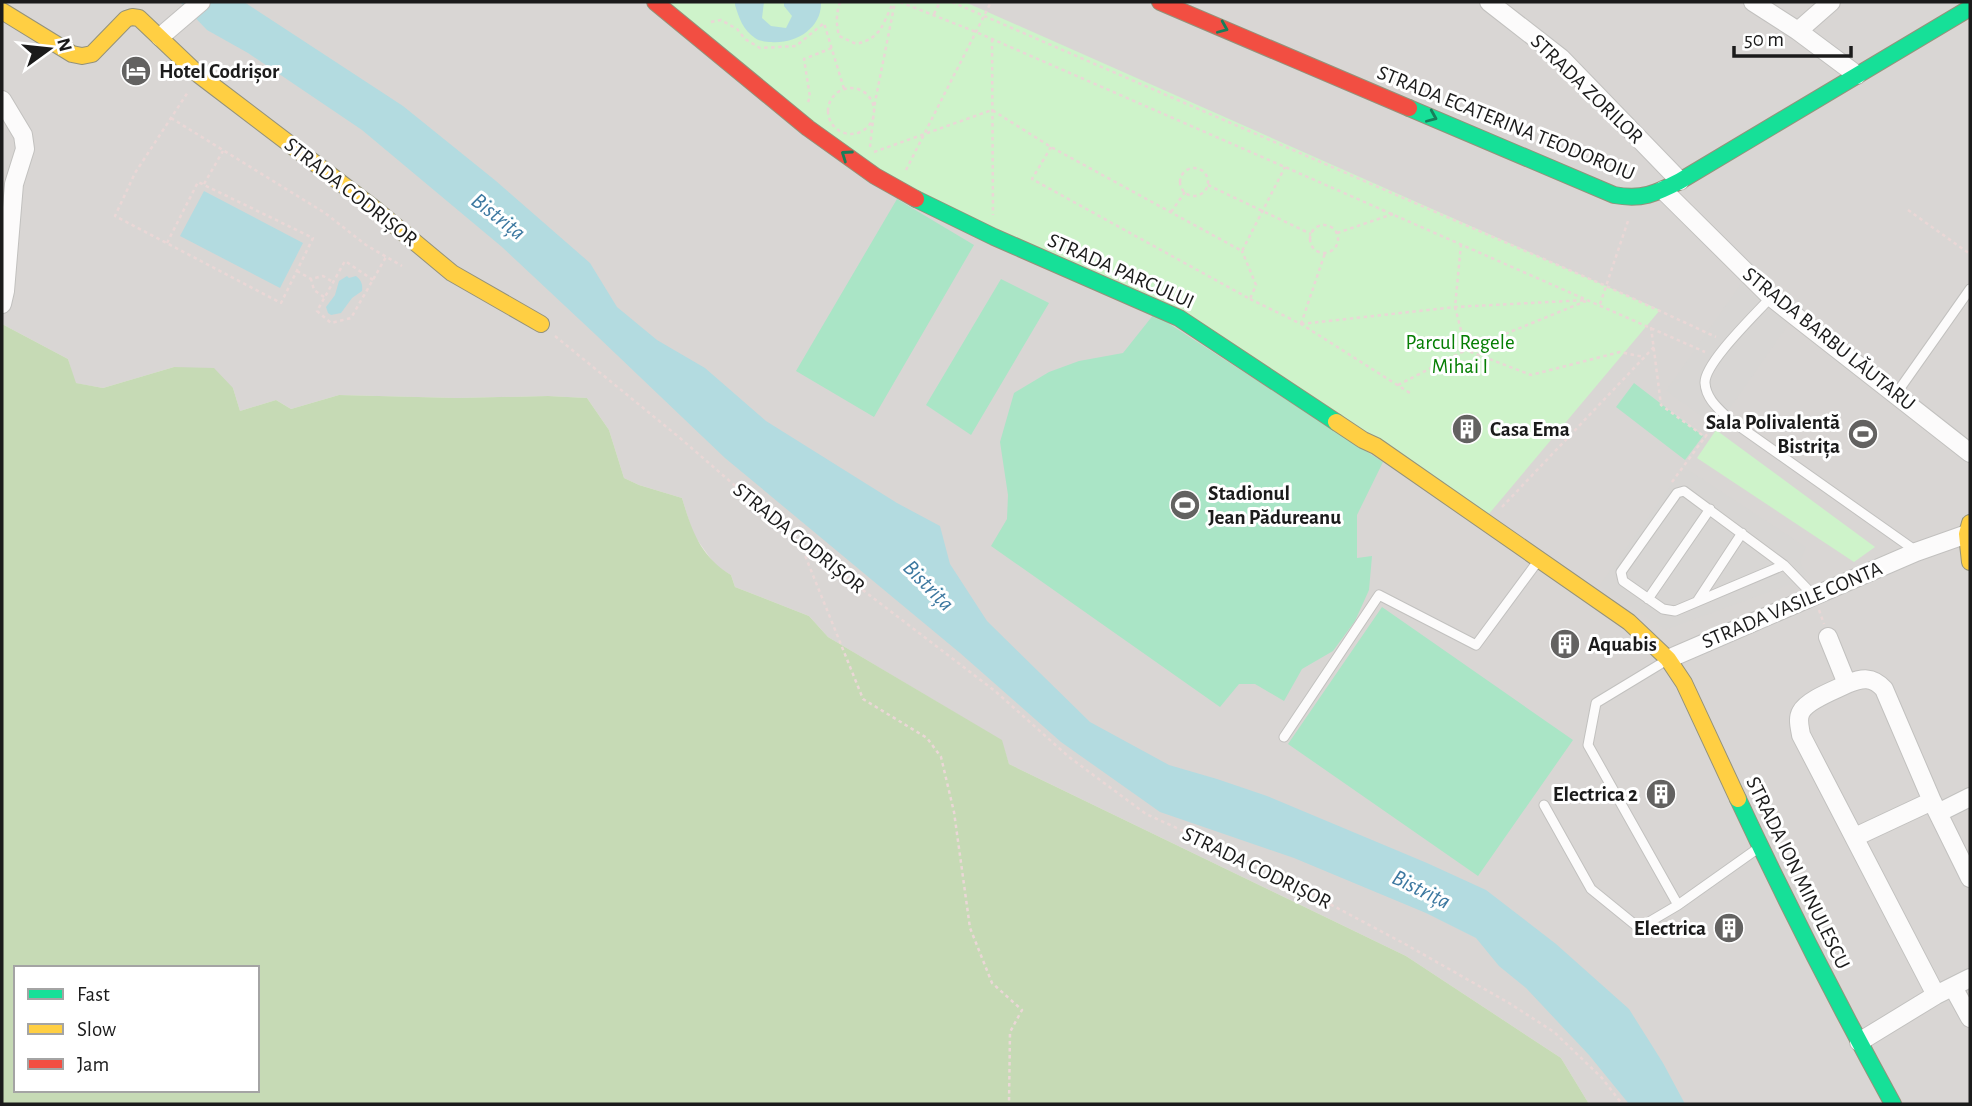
<svg xmlns="http://www.w3.org/2000/svg" width="1972" height="1106" font-family="'Alegreya Sans',sans-serif">
  <rect width="100%" height="100%" fill="#eae6e2"/>
  <path fill="#d9d6d4" d="M2,2H1970V1104H1589L1561,1058L1406,956L1009,764L1001,740L828,637L809,616L735,587L731,575L716,566L693,534L682,498L639,485L624,478L609,430L587,398L548,396L457,398L339,395L291,409L276,400L240,411L233,388L174,367L103,388L75,383L68,359L2,324Z"/>
  <path fill="#d8d6d4" d="M1744,279L1795,315L1717,427L1666,391Z
    M1684,467L1806,547L1800,562L1806,575L1799,581L1665,630L1599,586Z"/>
  <path fill="#c6dab5" fill-rule="evenodd" d="M2,324L68,359L76,383L103,388L174,367L214,368L233,388L240,411L276,400L291,409L339,395L457,398L548,396L587,398L609,430L624,478L639,485L682,498C692,531 700,556 731,575L735,587L809,616L828,637L1002,740L1009,764L1406,956L1561,1058L1589,1104H2ZM16,968H257V1090H16Z"/>
  <path fill="#cef3ca" d="M666,2H965L1660,310L1488,515L1179,318L875,176Z
    M1716,430L1875,547L1854,562L1697,458Z"/>
  <path fill="#aae5c6" d="M897,199L974,245L874,417L796,371Z
    M1001,279L1049,303L971,435L926,405Z
    M1154,314L1383,462L1357,515V558L1372,556L1369,590L1355,621L1333,651L1302,669L1284,701L1255,684H1239L1220,707L991,546L1007,519L1008,495L1000,442L1014,393L1049,372L1079,361L1123,353Z
    M1634,383L1703,436L1685,460L1616,407Z
    M1382,607L1573,740L1478,876L1288,744Z"/>
  <path fill="#b3dbe0" d="M180,2H244L403,106L496,181L590,263L617,307L657,340L705,368L766,421L897,503L940,526L950,564L987,621L1090,722L1169,765L1217,779L1267,796L1427,863L1486,890L1556,944L1629,1009L1663,1063L1685,1104H1629L1589,1055L1526,988L1499,966L1476,938L1426,913L1294,858L1160,812L1061,742L960,653L725,458L596,335L502,247L362,130L248,53L207,30Z
    M735,2H764L762,18L771,26L786,28L792,16L784,6V2H821C822,28 796,44 771,42C766,42 759,41 755,38C743,30 739,18 735,5Z
    M204,191L303,243L280,288L180,236Z
    M347,276L349,278L356,276C361,280 363,284 362,291L352,298L341,313L331,315L328,313L326,307L335,295L339,281Z"/>
  <g fill="none" stroke-linecap="round" stroke-linejoin="round">
    <g stroke="#c2c1bf" stroke-width="11">
      <path id="lane" d="M1771,297C1757,313 1704,363 1705,383C1706,399 1719,409 1729,419L1916,551
        M1896,394L1970,289
        M1784,565L1675,611L1663,609L1623,581L1621,572L1677,493L1684,491L1784,565L1814,596
        M1648,599L1710,509
        M1698,600L1742,533
        M1667,660L1596,703L1588,745L1678,905L1757,849
        M1284,737L1379,595L1476,645L1538,561
        M1544,805L1591,889L1639,928L1678,905"/>
    </g>
    <g stroke="#c2c1bf" stroke-width="20">
      <path id="street" d="M1489,2L1561,58L1680,181
        M1753,2L1798,31L1857,75
        M1798,31L1831,2
        M160,37L201,2
        M2,100L23,135L25,149L14,184L5,291L2,304
        M1663,190L1771,297L1970,453
        M1828,637L1847,684C1835,690 1807,700 1801,712C1797,719 1800,728 1801,735L1936,995
        M1668,659L1916,552L1967,534
        M1847,684C1862,678 1872,676 1884,689L1932,801L1970,878
        M1938,813L1970,797
        M1855,837L1932,801
        M1953,987L1970,1018
        M1859,1042L1936,995L1970,978"/>
    </g>
    <g stroke="#94927a" stroke-width="18">
      <path id="fast" d="M1409,108L1614,195C1642,200 1655,194 1680,181L1970,8
        M916,199L994,237L1179,318L1336,422
        M1738,799C1786,902 1838,1004 1893,1104"/>
    </g>
    <g stroke="#94927a" stroke-width="18">
      <path id="slow" d="M2,11L72,54L82,56L92,54L126,19L132,17L139,18L199,75L375,209L452,273L541,324
        M1336,422L1363,440L1376,446L1629,622L1668,659L1684,683L1738,799
        M1970,523L1967,534L1970,562"/>
    </g>
    <g stroke="#94927a" stroke-width="18">
      <path id="jam" d="M655,2L808,128L875,176L916,199
        M1160,2L1409,108"/>
    </g>
    <path stroke="#ead7d6" stroke-width="2.5" stroke-dasharray="3.5 3.5" stroke-linecap="butt" d="M840,2C836,14 836,24 839,36L856,44C881,38 882,26 892,5
      M900,2L976,32L1285,167L1705,352
      M952,2L1606,286L1716,337
      M934,14L940,2
      M711,22L721,20L737,29L745,39L760,48L796,46L824,23L844,89
      M992,39L993,215
      M828 111a23 23 0 1 1 46 0a23 23 0 1 1-46 0Z
      M808,102L810,97L804,59L832,48
      M171,118L325,213L366,245L402,266
      M870,147L875,102L895,2
      M1051,147L1032,179L1250,299L1256,285L1242,251
      M874,152L992,110L1051,147L1242,251L1285,167
      M1180 182a14 14 0 1 1 28 0a14 14 0 1 1-28 0Z
      M906,170L991,2
      M204,184L223,151
      M1208,185L1311,234
      M1908,210L1970,254
      M1171,212L1185,192
      M1310 239a14 14 0 1 1 28 0a14 14 0 1 1-28 0Z
      M1337,233L1393,214
      M167,243L198,182L313,238L281,303L115,216L135,173L188,92
      M1461,244L1455,307L1466,350L1531,375L1620,352L1644,357
      M297,271L311,279
      M373,280L345,261L317,311L331,323L351,318L386,257
      M324,297L314,290L311,279L323,276L333,282
      M1250,299L1301,324L1410,393
      M1600,304L1629,218
      M1301,324L1455,307L1587,300
      M1301,324L1325,253
      M1651,327L1661,405L1705,437L1716,422
      M555,336L680,438L800,542L995,691L1069,757L1146,814L1245,859L1405,944L1509,1003L1554,1032L1602,1078L1622,1104
      M1398,385L1466,350L1586,301
      M1672,482L1705,437
      M1502,507L1654,347
      M800,543L863,699L927,738L941,757L954,812L970,928L992,983L1022,1010L1010,1032L1009,1104
      M1819,610L1824,624"/>
    <use href="#lane" stroke="#fcfbfb" stroke-width="9"/>
    <use href="#street" stroke="#fcfbfb" stroke-width="18"/>
    <use href="#fast" stroke="#16e098" stroke-width="16"/>
    <use href="#slow" stroke="#ffcf43" stroke-width="16"/>
    <use href="#jam" stroke="#f24e42" stroke-width="16"/>
  </g>
  <defs><path id="oneway-chevron" d="M-2-3.5L2.5 0L-2 3.5" fill="none" stroke-width="1.6" stroke-linecap="round" stroke-linejoin="round" transform="scale(1.75)"/></defs>
  <g stroke="#187e5a">
    <use href="#oneway-chevron" transform="translate(1223 28) rotate(23)"/>
    <use href="#oneway-chevron" transform="translate(1432 117) rotate(23)"/>
    <use href="#oneway-chevron" transform="translate(846 155) rotate(-145)"/>
  </g>
  <defs>
    <g id="hotel-disc" transform="scale(1.575)"><circle r="9.5" fill="#636261" stroke="#fff"/><path d="M-6-4.5h1.5V1H6V5H4.5V3h-9V5H-6ZM-4 0a1.8 1.8 0 1 1 3.6 0ZM.5 0V-2.5h3Q6-2.5 6 0Z" fill="#fff"/></g>
    <g id="building-disc" transform="scale(1.575)"><circle r="9.5" fill="#636261" stroke="#fff"/><path d="M-4-6H4V6H1V3H-1V6H-4ZM-2.5-4.3h1.7v1.8h-1.7ZM.8-4.3h1.7v1.8H.8ZM-2.5-1h1.7V.8h-1.7ZM.8-1h1.7V.8H.8Z" fill="#fff"/></g>
    <g id="stadium-disc" transform="scale(1.575)"><circle r="9.5" fill="#636261" stroke="#fff"/><path d="M0-5a6.5 5 0 1 0 0 10a6.5 5 0 1 0 0-10ZM-3.5-1.8h7v3.6h-7Z" fill="#fff"/></g>
  </defs>
  <g fill-rule="evenodd">
    <use href="#hotel-disc" x="136" y="71"/>
    <use href="#building-disc" x="1467" y="429"/>
    <use href="#stadium-disc" x="1863" y="434"/>
    <use href="#stadium-disc" x="1185" y="505"/>
    <use href="#building-disc" x="1565" y="644"/>
    <use href="#building-disc" x="1661" y="794"/>
    <use href="#building-disc" x="1729" y="928"/>
  </g>
  <g text-anchor="middle" dominant-baseline="central" stroke-width="6" stroke-linejoin="round" paint-order="stroke">
    <g font-size="21" font-weight="bold" fill="#1b1b1b" stroke="#fff" text-anchor="start">
      <text x="159" y="71">Hotel Codrișor</text>
      <text x="1840" y="422" text-anchor="end">Sala Polivalentă<tspan x="1840" dy="24">Bistrița</tspan></text>
      <text x="1490" y="429">Casa Ema</text>
      <text x="1208" y="493">Stadionul<tspan x="1208" dy="24">Jean Pădureanu</tspan></text>
      <text x="1588" y="644">Aquabis</text>
      <text x="1638" y="794" text-anchor="end">Electrica 2</text>
      <text x="1706" y="928" text-anchor="end">Electrica</text>
    </g>
    <g font-size="21" fill="#1b1b1b" stroke="#fff">
      <text transform="translate(1587 89) rotate(44)">STRADA ZORILOR</text>
      <text transform="translate(1506 123) rotate(22)">STRADA ECATERINA TEODOROIU</text>
      <text transform="translate(351 192) rotate(38)">STRADA CODRIȘOR</text>
      <text transform="translate(1121 271) rotate(24)">STRADA PARCULUI</text>
      <text transform="translate(1829 339) rotate(39)">STRADA BARBU LĂUTARU</text>
      <text transform="translate(799 538) rotate(39)">STRADA CODRIȘOR</text>
      <text transform="translate(1792 605) rotate(-23)">STRADA VASILE CONTA</text>
      <text transform="translate(1257 868) rotate(26)">STRADA CODRIȘOR</text>
      <text transform="translate(1798 873) rotate(64)">STRADA ION MINULESCU</text>
    </g>
    <g font-size="21" fill="#057e03" stroke="#fff">
      <text x="1460" y="342">Parcul Regele<tspan x="1460" dy="24">Mihai I</tspan></text>
    </g>
    <g font-size="23" font-style="italic" fill="#3c78a0" stroke="#fff">
      <text transform="translate(498 217) rotate(38)">Bistrița</text>
      <text transform="translate(928 586) rotate(45)">Bistrița</text>
      <text transform="translate(1421 890) rotate(26)">Bistrița</text>
    </g>
  </g>
  <rect width="1972" height="1106" fill="none" stroke="#1b1b1b" stroke-width="7"/>
  <rect x="14" y="966" width="245" height="126" fill="#ffffff" stroke="#a4a4a4" stroke-width="2"/>
  <rect x="28" y="989" width="35" height="10" fill="#16e098" stroke="#a4a4a4" stroke-width="2"/>
  <text x="77" y="1001" font-size="21" fill="#1b1b1b">Fast</text>
  <rect x="28" y="1024" width="35" height="10" fill="#ffcf43" stroke="#a4a4a4" stroke-width="2"/>
  <text x="77" y="1036" font-size="21" fill="#1b1b1b">Slow</text>
  <rect x="28" y="1059" width="35" height="10" fill="#f24e42" stroke="#a4a4a4" stroke-width="2"/>
  <text x="77" y="1071" font-size="21" fill="#1b1b1b">Jam</text>
  <g transform="translate(49 49) rotate(75)" stroke="#ffffff" stroke-width="5" paint-order="stroke">
  <path d="M0-5L12 26L0 18L-12 26Z" fill="#1b1b1b"/>
  <text y="-10" font-size="19" font-weight="bold" text-anchor="middle" fill="#1b1b1b">N</text>
  </g>
  <path d="M1734 46v10h117v-10" fill="none" stroke="#1b1b1b" stroke-width="3.5"/>
  <text x="1744" y="46" font-size="21" fill="#1b1b1b" stroke="#ffffff" stroke-width="5" paint-order="stroke">50 m</text>
</svg>
